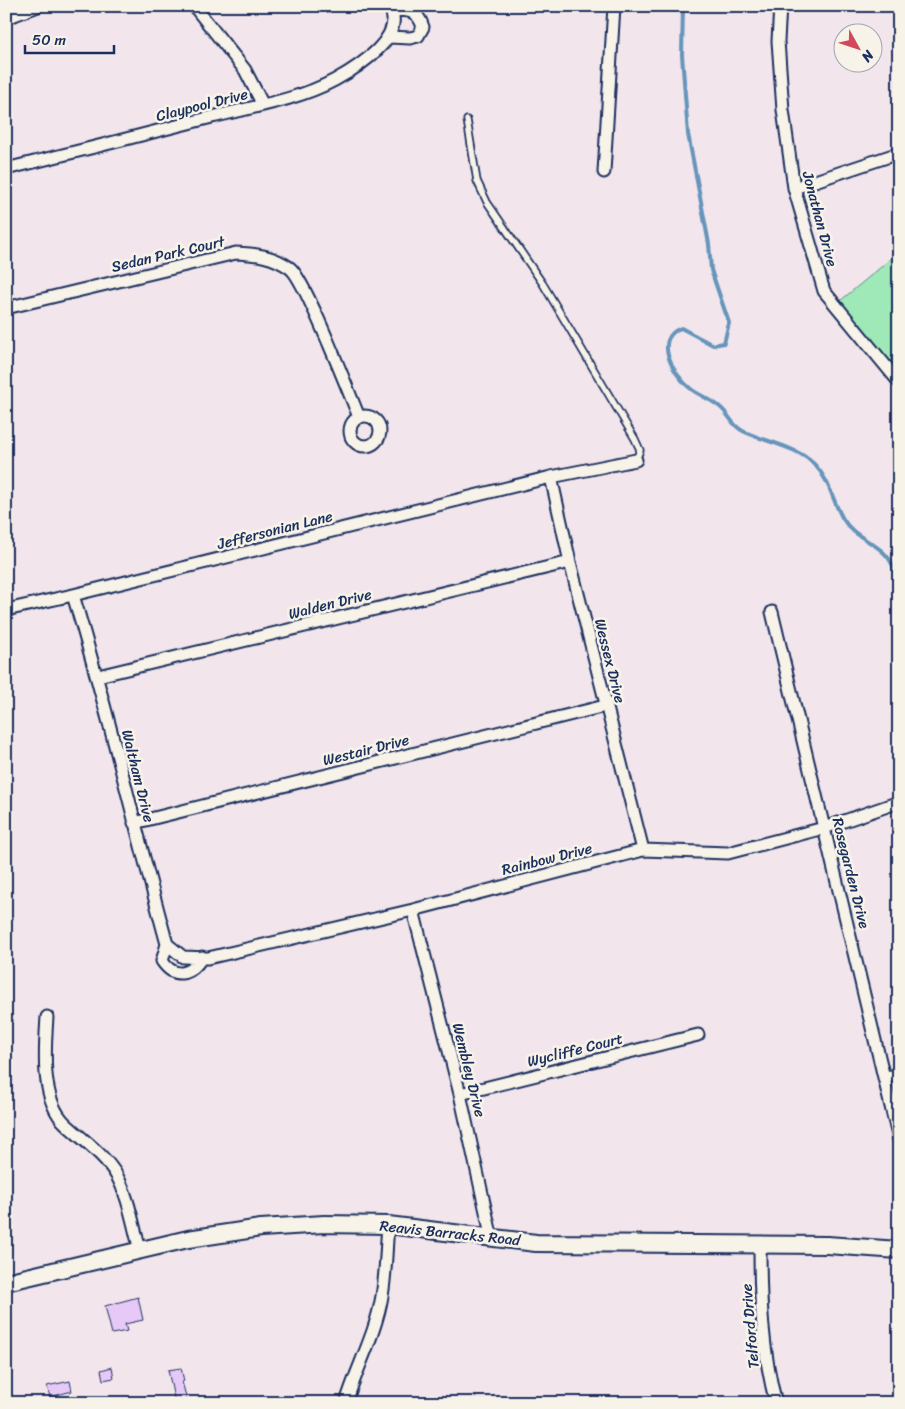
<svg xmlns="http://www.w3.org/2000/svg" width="905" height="1409" font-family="Sriracha,sans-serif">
  <rect width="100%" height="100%" fill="#f2e6ec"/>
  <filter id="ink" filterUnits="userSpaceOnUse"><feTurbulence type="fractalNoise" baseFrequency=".02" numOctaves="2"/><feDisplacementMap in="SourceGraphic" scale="10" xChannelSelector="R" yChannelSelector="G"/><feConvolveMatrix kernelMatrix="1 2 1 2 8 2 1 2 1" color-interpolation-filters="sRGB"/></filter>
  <g filter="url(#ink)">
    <path fill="#9fe8b7" stroke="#5d8c8a" d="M899,252V371L840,301Z"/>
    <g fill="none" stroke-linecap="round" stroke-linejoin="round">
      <path stroke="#6694bb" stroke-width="4" d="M683,6L682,55L688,134L709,244L711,270L729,323L724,343L713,345L681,328C652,339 674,376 691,389C700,396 711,399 720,407C729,414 732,426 743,431C767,443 795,445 815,465C830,481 832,500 843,519C855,540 881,542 892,564C897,572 897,587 899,597"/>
    </g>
    <path fill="#e6c9f7" stroke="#1b2f5e" d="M138,1297L143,1320L125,1324L127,1331L112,1334L105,1306Z
      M112,1367L114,1378L103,1380L101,1370Z
      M181,1368L184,1381L182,1382L188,1403H175L168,1370Z
      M70,1381L72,1391L50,1397L47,1386Z"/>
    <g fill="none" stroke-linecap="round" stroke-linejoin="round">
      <g stroke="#1b2f5e" stroke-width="9">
        <path id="lane" d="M467,120L477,181L487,202L543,284L635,439L640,450L636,460"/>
      </g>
      <g stroke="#1b2f5e" stroke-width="15">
        <path id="street" d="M194,6L245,70L263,105
          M780,6L778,41L783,110L794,188L824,291L899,382
          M6,18L38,6
          M389,37L410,38L418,36L423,27C418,10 408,10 392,10
          M6,169C75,152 143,135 212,117C252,107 298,100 335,80C357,68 408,36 389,6
          M604,172L614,6
          M794,188L899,153
          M6,308L236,253C257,254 273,256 290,268C305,279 349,393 359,417
          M350 431a15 15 0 1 1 30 0a15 15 0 1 1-30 0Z
          M551,477L570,562L643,850
          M73,595C108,710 135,828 167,944L183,957L208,958L413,910L643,850L728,853L824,828L899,802
          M6,610L73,595L551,477L636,460
          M772,612L899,1140
          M98,676L570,562
          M134,823L605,706
          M413,910L460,1094L492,1239
          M167,944L162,961C175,980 191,975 202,957
          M47,1017C45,1049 40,1100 66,1124C83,1140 105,1155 117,1176C129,1198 133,1225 140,1250
          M885,1077L899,1075
          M460,1094L698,1035
          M760,1245C760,1298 762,1352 776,1403
          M346,1403C357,1367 376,1333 382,1296C386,1273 386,1249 388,1225"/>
      </g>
      <g stroke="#1b2f5e" stroke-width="20">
        <path id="secondary" d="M6,1282L188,1239L261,1228L324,1224L388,1225L536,1243L827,1245L899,1250"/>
      </g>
      <use href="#lane" stroke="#f7f3e8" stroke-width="5.5"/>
      <use href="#street" stroke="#f7f3e8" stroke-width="11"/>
      <use href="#secondary" stroke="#f7f3e8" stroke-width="16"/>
    </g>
  </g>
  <g text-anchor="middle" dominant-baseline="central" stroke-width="5" stroke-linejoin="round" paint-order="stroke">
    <g font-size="15" fill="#1b2f5e" stroke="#f7f3e8">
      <text transform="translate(202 105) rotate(-14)">Claypool Drive</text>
      <text transform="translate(820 219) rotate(75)">Jonathan Drive</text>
      <text transform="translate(168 254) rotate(-13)">Sedan Park Court</text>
      <text transform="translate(275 530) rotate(-14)">Jeffersonian Lane</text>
      <text transform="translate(330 604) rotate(-14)">Walden Drive</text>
      <text transform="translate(610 661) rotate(76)">Wessex Drive</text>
      <text transform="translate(366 750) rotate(-14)">Westair Drive</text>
      <text transform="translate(138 776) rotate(76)">Waltham Drive</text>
      <text transform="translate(547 859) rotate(-14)">Rainbow Drive</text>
      <text transform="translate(851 873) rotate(76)">Rosegarden Drive</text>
      <text transform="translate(575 1050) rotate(-14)">Wycliffe Court</text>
      <text transform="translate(469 1070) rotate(76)">Wembley Drive</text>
      <text transform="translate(450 1233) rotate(6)">Reavis Barracks Road</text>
      <text transform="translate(750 1326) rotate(-95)">Telford Drive</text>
    </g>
  </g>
  <rect width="905" height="1409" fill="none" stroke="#f7f3e8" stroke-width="25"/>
  <rect x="12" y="12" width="880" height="1384" fill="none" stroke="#1b2f5e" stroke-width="2" filter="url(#ink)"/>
  <g transform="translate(858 48) rotate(130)"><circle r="24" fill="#f7f3e8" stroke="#9fa5b1"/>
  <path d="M0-4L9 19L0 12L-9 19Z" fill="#d1495b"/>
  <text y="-8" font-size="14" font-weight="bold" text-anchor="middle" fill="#1b2f5e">N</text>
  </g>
  <path d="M25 45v8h89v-8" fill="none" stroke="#1b2f5e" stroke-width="2.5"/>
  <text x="32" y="45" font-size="15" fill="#1b2f5e" stroke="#f7f3e8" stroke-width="4" paint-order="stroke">50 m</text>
</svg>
